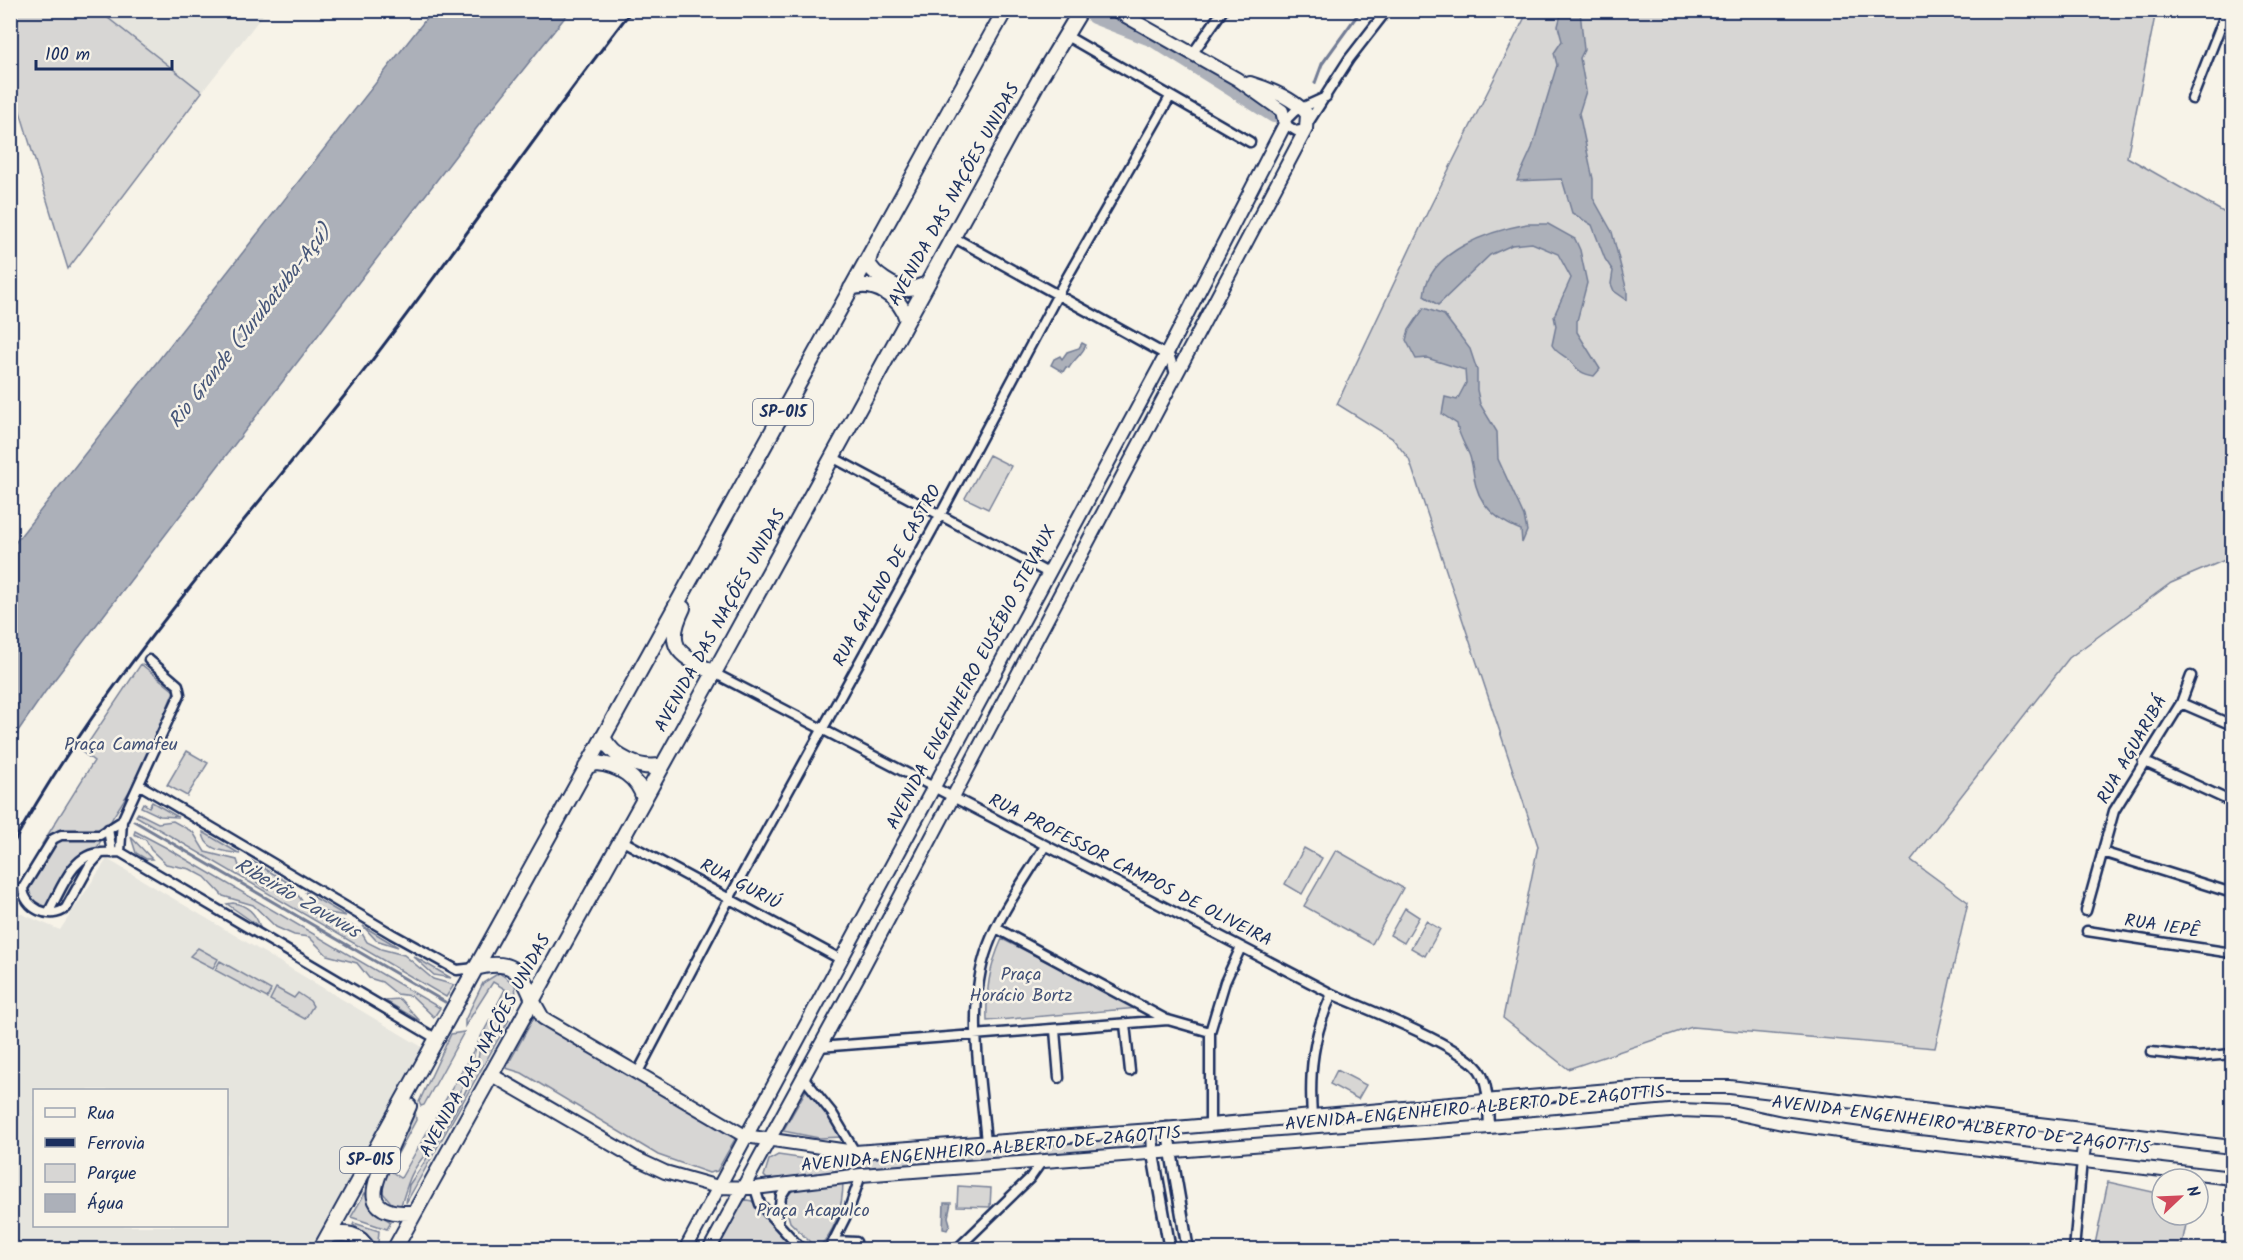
<svg xmlns="http://www.w3.org/2000/svg" width="2243" height="1260" font-family="Kalam,sans-serif">
  <rect width="100%" height="100%" fill="#f7f3e8"/>
  <filter id="ink" filterUnits="userSpaceOnUse"><feTurbulence type="fractalNoise" baseFrequency=".0167" numOctaves="2"/><feDisplacementMap in="SourceGraphic" scale="12" xChannelSelector="R" yChannelSelector="G"/><feConvolveMatrix kernelMatrix="1 2 1 2 8 2 1 2 1" color-interpolation-filters="sRGB"/></filter>
  <g filter="url(#ink)">
    <path fill="#e6e5de" fill-rule="evenodd" d="M99,11H266L202,92Z
      M107,859L422,1047L311,1249H11L10,909L60,930ZM34,1090H226V1226H34Z"/>
    <path fill="#d7d6d4" stroke="#798299" stroke-width="1.5" d="M10,11H99L202,92L68,269L11,82Z
      M1528,11H2156L2127,157L2232,217V557L2171,583L2069,658L1911,860L1968,902L1935,1048L1692,1027L1568,1069L1503,1018L1538,846L1409,459L1392,438L1337,404L1429,209Z
      M989,455L1011,466L988,509L965,498Z
      M141,664L174,691L139,776L113,817L66,908L54,915L24,897L46,847L42,844L94,761L82,752Z
      M187,751L208,763L187,796L167,785Z
      M152,802L178,817L160,816L141,807L143,803L149,807Z
      M138,813L158,823L173,821L193,832L205,852L237,860L241,872L267,889C302,881 295,900 316,917L343,921L360,930L367,942L381,949L404,955L433,979L454,985L446,997L136,816Z
      M135,831L165,847L440,1008L434,1017L412,996L397,994L382,982L369,978L357,963L327,955L309,937L294,935L276,927L253,905L223,896L205,877L190,869L166,864L151,850L146,840L134,834Z
      M203,832L240,854C225,851 204,851 203,832Z
      M131,837L152,859H146L136,853Z
      M1304,848L1322,858L1302,894L1285,884Z
      M1336,850L1403,888L1372,944L1304,906Z
      M252,861L289,883C274,885 262,878 253,867Z
      M305,892L346,916L318,911Z
      M233,903C247,905 256,914 260,927L227,904Z
      M1405,908L1419,917L1404,943L1390,935Z
      M1426,921L1440,929L1425,956L1411,948Z
      M363,926L398,947L376,940Z
      M1002,939L1139,1008L987,1021C986,991 989,967 1002,939Z
      M198,948L218,959L213,968L190,956Z
      M413,956L451,978L434,975Z
      M220,961L271,990L267,998L215,970Z
      M499,973L515,984L516,996L511,1012L493,1013L505,989L493,982L465,1026V1020L483,983Z
      M276,988L294,998L298,993L310,1001L313,1006L305,1019L270,1000Z
      M400,999L421,1022L384,1000Z
      M536,1014L733,1131L735,1139L717,1171L709,1173L658,1155L522,1073L506,1068Z
      M490,1020H509L406,1203L409,1185C425,1162 489,1066 478,1042Z
      M464,1032L424,1105L421,1106L419,1102L451,1034Z
      M476,1046L471,1071L424,1156C409,1174 408,1184 401,1205L394,1206L383,1193L380,1181L415,1109L416,1120L389,1170L401,1178Z
      M1337,1070L1366,1085L1358,1099L1330,1084Z
      M809,1085L828,1111L842,1137L819,1138L783,1131Z
      M1144,1136L1146,1139L1143,1146L767,1179L764,1176L769,1160L778,1155L827,1162Z
      M843,1181C843,1207 836,1231 817,1249L790,1222L784,1201L795,1187Z
      M2108,1182L2162,1194V1215H2188L2181,1249H2094Z
      M958,1186L991,1188L990,1207L957,1206Z
      M365,1193L377,1213L391,1222L387,1229L351,1217Z
      M747,1200L752,1201L796,1249L715,1250L742,1201Z
      M354,1223L379,1231L378,1242L383,1245L380,1249L367,1234L353,1225Z"/>
    <path fill="#acb0b9" stroke="#727c95" stroke-width="1.5" d="M433,10L570,11L479,125L45,692L18,731L16,748L11,751V548Z
      M1562,11H1580L1584,50L1580,58L1586,91L1579,113L1593,179V198L1612,232L1627,291V300L1614,291L1611,284L1613,271L1605,259L1592,225L1572,213L1562,179L1517,181L1532,148L1557,65L1554,53L1562,41L1558,26Z
      M1527,224H1548L1575,239L1580,250L1587,283L1577,321V332L1600,369L1594,376C1581,374 1578,370 1570,361C1563,354 1557,354 1552,345L1556,326L1554,316L1571,278L1558,254L1532,243L1512,245L1490,255L1438,305L1424,296C1428,251 1490,231 1527,224Z
      M1424,308L1444,315L1470,349L1477,370V390L1480,404L1497,432L1498,459L1524,516L1527,531L1522,543L1521,530C1501,522 1482,508 1476,486C1473,476 1473,463 1469,454C1464,443 1459,436 1457,424L1442,414L1445,397L1457,400L1466,383L1465,370L1427,358L1416,359L1406,340L1409,330Z
      M1082,343L1086,345C1082,355 1074,359 1069,368L1066,367L1063,372L1051,365L1054,359L1060,356L1062,359L1067,352L1079,348Z
      M944,1203H951L948,1217L950,1224L947,1230L943,1229Z"/>
    <g fill="none" stroke-linecap="round" stroke-linejoin="round">
      <path stroke="#727c95" stroke-width="3" d="M1315,83L1322,64L1361,10
        M134,821L445,1002"/>
      <path stroke="#acb0b9" stroke-width="16" d="M1094,16L1153,39L1274,115"/>
      <g stroke="#1b2f5e" stroke-width="13">
        <path id="minor" d="M1065,35L1250,142
          M1193,53L1223,10
          M2192,99L2227,10
          M1285,121L1295,111L1326,97
          M1308,123L1349,59L1387,10
          M1285,124L1296,131L1306,129
          M953,237L1170,357L1175,374
          M832,457L1048,573
          M714,673L1332,994C1361,1007 1469,1048 1481,1073C1489,1088 1488,1111 1489,1127
          M2181,703L2232,725
          M2143,761L2232,802
          M140,785L392,934L457,970L475,968
          M108,829L112,853
          M621,840L842,960
          M120,852L437,1039
          M120,852L101,853L90,865L66,908C50,921 24,908 23,888L53,839L61,835H100L122,821
          M120,852L122,821L180,694L178,685L149,660
          M2102,852L2232,893
          M2086,911L2114,811L2181,703L2191,676
          M48,913C61,891 72,853 101,853
          M996,928L1167,1020
          M2087,931L2232,953
          M1125,1024L1130,1071
          M1055,1030L1059,1078
          M819,1047L1168,1020L1210,1032
          M2151,1052L2197,1057L2232,1054
          M638,1072L730,897L936,523L1065,281L1170,97
          M803,1077L832,1113L855,1152
          M1312,1116C1309,1071 1313,1035 1332,994
          M1210,1125V1032L1225,982L1241,947
          M986,1143C981,1079 965,1007 988,946C1001,911 1026,878 1045,846
          M755,1188L760,1204L802,1250
          M778,1224L781,1196L788,1185
          M834,1241L856,1242
          M829,1250L848,1212L861,1175
          M956,1250L1030,1178L1042,1161
          M2074,1250L2082,1160"/>
      </g>
      <g stroke="#1b2f5e" stroke-width="15">
        <path id="tertiary" d="M1167,1128L1188,1250
          M1152,1130L1153,1154L1170,1250"/>
      </g>
      <g stroke="#1b2f5e" stroke-width="16">
        <path id="secondary" d="M533,1000L543,1018L745,1136L855,1152L1152,1130L1644,1087H1730L2232,1147
          M490,1074L637,1159L665,1172L718,1187L755,1188L861,1175L1489,1127L1681,1110L1731,1112L1782,1123L1910,1141L2232,1178
          M2082,1160L2085,1142L2099,1131
          M685,1250L1166,355L1285,124L1282,111L1237,79L1115,10
          M709,1250L861,971L1306,129L1307,114C1293,98 1270,89 1250,83"/>
      </g>
      <g stroke="#1b2f5e" stroke-width="18">
        <path id="trunk" d="M870,255L868,262C872,274 895,289 908,289C914,289 921,286 927,284
          M851,288C874,280 901,297 907,320
          M683,608C663,649 681,655 714,673
          M603,737C613,758 641,771 663,765
          M586,767L596,763C619,765 638,777 644,799
          M475,968C509,959 521,968 533,1000
          M409,1106C402,1122 395,1137 388,1153C372,1188 360,1215 414,1213
          M329,1235C346,1233 359,1232 368,1250
          M320,1250L1005,10
          M394,1250L714,673L1039,80L1081,10"/>
      </g>
      <use href="#minor" stroke="#f7f3e8" stroke-width="8"/>
      <use href="#tertiary" stroke="#f7f3e8" stroke-width="10"/>
      <use href="#secondary" stroke="#f7f3e8" stroke-width="12"/>
      <use href="#trunk" stroke="#f7f3e8" stroke-width="14"/>
      <path stroke="#1b2f5e" stroke-width="3" d="M10,849C103,680 234,536 353,385C449,262 536,133 632,10"/>
    </g>
  </g>
  <g text-anchor="middle" dominant-baseline="central" stroke-width="5" stroke-linejoin="round" paint-order="stroke">
    <g fill="#f7f3e8" stroke="#5d6a87" stroke-width="1.5">
      <rect x="753" y="399" width="60" height="26" rx="4.5"/>
      <rect x="340" y="1147" width="60" height="26" rx="4.5"/>
    </g>
    <g font-size="16" font-weight="bold" fill="#1b2f5e">
      <text x="783" y="412">SP-015</text>
      <text x="370" y="1160">SP-015</text>
    </g>
    <g font-size="18" fill="#1b2f5e" stroke="#f7f3e8">
      <text transform="translate(955 195) rotate(-61)">AVENIDA DAS NAÇÕES UNIDAS</text>
      <text transform="translate(888 576) rotate(-61)">RUA GALENO DE CASTRO</text>
      <text transform="translate(721 621) rotate(-61)">AVENIDA DAS NAÇÕES UNIDAS</text>
      <text transform="translate(972 678) rotate(-62)">AVENIDA ENGENHEIRO EUSÉBIO STEVAUX</text>
      <text transform="translate(2133 750) rotate(-60)">RUA AGUARIBÁ</text>
      <text transform="translate(1130 871) rotate(27)">RUA PROFESSOR CAMPOS DE OLIVEIRA</text>
      <text transform="translate(740 885) rotate(28)">RUA GURIÚ</text>
      <text transform="translate(2162 927) rotate(9)">RUA IEPÊ</text>
      <text transform="translate(486 1046) rotate(-61)">AVENIDA DAS NAÇÕES UNIDAS</text>
      <text transform="translate(1475 1109) rotate(-5)">AVENIDA ENGENHEIRO ALBERTO DE ZAGOTTIS</text>
      <text transform="translate(1961 1126) rotate(7)">AVENIDA ENGENHEIRO ALBERTO DE ZAGOTTIS</text>
      <text transform="translate(991 1150) rotate(-5)">AVENIDA ENGENHEIRO ALBERTO DE ZAGOTTIS</text>
    </g>
    <g font-size="18" fill="#415076" stroke="#f7f3e8">
      <text x="121" y="745">Praça Camafeu</text>
      <text x="1021" y="975">Praça<tspan x="1021" dy="21">Horácio Bortz</tspan></text>
      <text x="813" y="1211">Praça Acapulco</text>
    </g>
    <g font-size="20" font-style="italic" fill="#465679" stroke="#f7f3e8">
      <text transform="translate(251 327) rotate(-52)">Rio Grande (Jurubatuba-Açú)</text>
      <text transform="translate(297 899) rotate(30)">Ribeirão Zavuvus</text>
    </g>
  </g>
  <rect width="2243" height="1260" fill="none" stroke="#f7f3e8" stroke-width="36"/>
  <rect x="18" y="18" width="2207" height="1224" fill="none" stroke="#1b2f5e" stroke-width="2" filter="url(#ink)"/>
  <rect x="33" y="1089" width="195" height="138" fill="#f7f3e8" stroke="#9fa5b1" stroke-width="1.5"/>
  <rect x="45" y="1108" width="30" height="9" fill="#f7f3e8" stroke="#9fa5b1" stroke-width="1.5"/>
  <text x="87" y="1119" font-size="18" fill="#1b2f5e">Rua</text>
  <rect x="45" y="1138" width="30" height="9" fill="#1b2f5e" stroke="#9fa5b1" stroke-width="1.5"/>
  <text x="87" y="1149" font-size="18" fill="#1b2f5e">Ferrovia</text>
  <rect x="45" y="1164" width="30" height="18" fill="#d7d6d4" stroke="#9fa5b1" stroke-width="1.5"/>
  <text x="87" y="1179" font-size="18" fill="#1b2f5e">Parque</text>
  <rect x="45" y="1194" width="30" height="18" fill="#acb0b9" stroke="#9fa5b1" stroke-width="1.5"/>
  <text x="87" y="1209" font-size="18" fill="#1b2f5e">Água</text>
  <g transform="translate(2180 1197) rotate(67)"><circle r="28" fill="#f7f3e8" stroke="#9fa5b1" stroke-width="1.5"/>
  <path d="M0-4.5L10 22L0 15L-10 22Z" fill="#d1495b"/>
  <text y="-9" font-size="16" font-weight="bold" text-anchor="middle" fill="#1b2f5e">N</text>
  </g>
  <path d="M36 60v9h136v-9" fill="none" stroke="#1b2f5e" stroke-width="3"/>
  <text x="45" y="60" font-size="18" fill="#1b2f5e" stroke="#f7f3e8" stroke-width="4.5" paint-order="stroke">100 m</text>
</svg>
